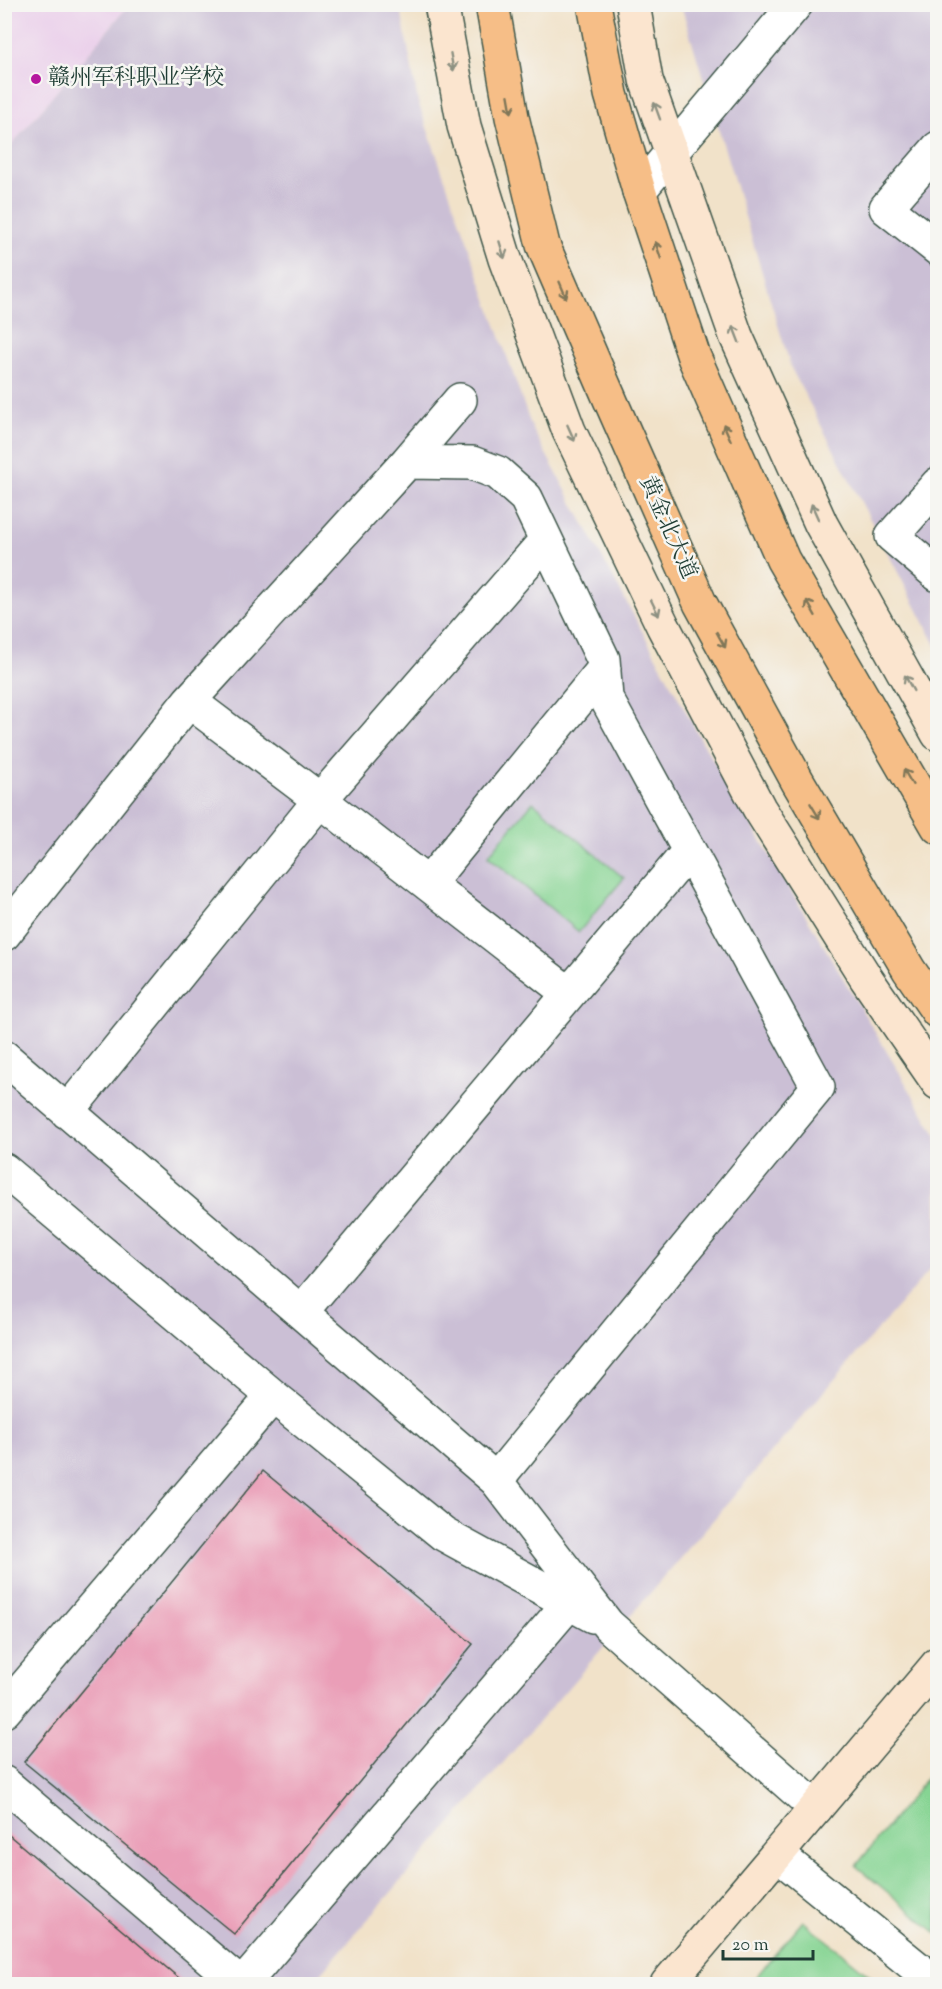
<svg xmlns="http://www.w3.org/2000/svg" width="942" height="1989" font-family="'Sorts Mill Goudy','Noto Serif SC',serif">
  <rect width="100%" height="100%" fill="#f6f6f2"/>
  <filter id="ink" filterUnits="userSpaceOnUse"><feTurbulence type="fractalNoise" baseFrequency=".0167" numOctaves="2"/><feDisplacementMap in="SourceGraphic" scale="12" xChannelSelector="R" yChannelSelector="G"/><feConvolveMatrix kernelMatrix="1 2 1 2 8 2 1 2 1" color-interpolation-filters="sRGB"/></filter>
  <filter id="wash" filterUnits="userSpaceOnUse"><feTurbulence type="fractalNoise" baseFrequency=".008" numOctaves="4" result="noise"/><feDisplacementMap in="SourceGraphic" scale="24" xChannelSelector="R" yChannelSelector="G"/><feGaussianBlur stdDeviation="1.35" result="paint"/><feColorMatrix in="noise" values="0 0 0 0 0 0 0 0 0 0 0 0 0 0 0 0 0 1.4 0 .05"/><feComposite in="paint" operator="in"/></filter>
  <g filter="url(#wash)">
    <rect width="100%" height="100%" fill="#f1e2c9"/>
    <path fill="#ebd1eb" d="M5,5H129L5,153Z"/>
    <path fill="#cbbfd5" d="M129,5H400L418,102L532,428L704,745L937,1136V1261L312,1984H5V153Z
      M681,5H937V647L791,368Z"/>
    <path fill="#86d493" stroke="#528864" stroke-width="1.5" d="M533,802L624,878L579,932L488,856Z
      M937,1765V1933L856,1866Z
      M803,1921L880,1984H750Z"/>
    <g id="blocks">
      <path fill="#ea9eb7" d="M263,1471L473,1644L234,1934L24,1762Z
        M4,1831L186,1984H4Z"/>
    </g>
  </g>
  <g filter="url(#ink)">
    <use href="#blocks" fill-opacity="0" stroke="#3e564a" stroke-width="1.5"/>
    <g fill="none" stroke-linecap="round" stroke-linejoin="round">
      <g stroke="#3e564a" stroke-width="36">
        <path id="street" d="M938,148L886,208L938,249
          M639,191L796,4
          M407,462L472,463L498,473L526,498L603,659L606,698L818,1087L496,1480
          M938,484L892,536L938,575
          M189,701L320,800L568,993
          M428,884L604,669
          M4,934L189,701L407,462L460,400
          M4,1057L496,1480L608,1625L816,1808
          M67,1112L320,800L546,540
          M4,1170L273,1396L443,1534L593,1616
          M302,1311L689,851
          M4,1711L273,1396
          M4,1783L240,1984
          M778,1855L937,1984
          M243,1984L570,1602"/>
      </g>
      <g stroke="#3e564a" stroke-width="36">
        <path id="secondary" d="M441,4L464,126L505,259L569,431L663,626L759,808L866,978L938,1083
          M633,4L646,80L736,336L821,524L938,734
          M667,1984L938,1664"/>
      </g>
      <g stroke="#3e564a" stroke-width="36">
        <path id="primary" d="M492,4L512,117L543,245L612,404L700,603L798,782L909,970L938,1012
          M594,4L611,94L639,191L694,357L783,560L938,827"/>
      </g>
      <use href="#street" stroke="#fff" stroke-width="33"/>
      <use href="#secondary" stroke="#fbe5cf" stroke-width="33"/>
      <use href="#primary" stroke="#f6be87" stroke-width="33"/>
    </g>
    <defs><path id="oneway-shaft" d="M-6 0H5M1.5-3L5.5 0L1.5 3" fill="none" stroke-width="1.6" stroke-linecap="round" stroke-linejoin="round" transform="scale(1.5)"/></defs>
    <g stroke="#8d9182">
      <use href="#oneway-shaft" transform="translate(452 62) rotate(80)"/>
      <use href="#oneway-shaft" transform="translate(657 111) rotate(-110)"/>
      <use href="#oneway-shaft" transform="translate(502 250) rotate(73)"/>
      <use href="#oneway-shaft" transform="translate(736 334) rotate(-111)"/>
      <use href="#oneway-shaft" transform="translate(571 433) rotate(66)"/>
      <use href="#oneway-shaft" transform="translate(815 512) rotate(-114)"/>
      <use href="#oneway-shaft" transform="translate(655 608) rotate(64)"/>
      <use href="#oneway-shaft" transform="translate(909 683) rotate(-119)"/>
    </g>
    <g stroke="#807759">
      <use href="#oneway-shaft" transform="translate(510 104) rotate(80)"/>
      <use href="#oneway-shaft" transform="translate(658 250) rotate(-109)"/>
      <use href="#oneway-shaft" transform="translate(563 290) rotate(67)"/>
      <use href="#oneway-shaft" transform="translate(727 432) rotate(-114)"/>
      <use href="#oneway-shaft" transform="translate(811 608) rotate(-120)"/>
      <use href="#oneway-shaft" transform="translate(721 640) rotate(61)"/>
      <use href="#oneway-shaft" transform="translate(908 777) rotate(-120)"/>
      <use href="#oneway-shaft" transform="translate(815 811) rotate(59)"/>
    </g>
  </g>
  <circle fill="#b5179e" stroke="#f6f6f2" stroke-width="2" cx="36" cy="79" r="6"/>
  <g text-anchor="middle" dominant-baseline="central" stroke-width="5" stroke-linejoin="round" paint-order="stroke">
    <g font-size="22" fill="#1f3d34" stroke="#f6f6f2" text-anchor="start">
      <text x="48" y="79">赣州军科职业学校</text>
    </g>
    <g font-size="22" fill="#1f3d34" stroke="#f6f6f2">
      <text transform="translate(667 528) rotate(66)">黄金北大道</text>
    </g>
  </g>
  <rect width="942" height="1989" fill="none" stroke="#f6f6f2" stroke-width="24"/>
  <path d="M723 1950v9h90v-9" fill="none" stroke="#1f3d34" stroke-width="3"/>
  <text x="732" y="1950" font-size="18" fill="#1f3d34" stroke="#f6f6f2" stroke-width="4.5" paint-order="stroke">20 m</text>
</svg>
